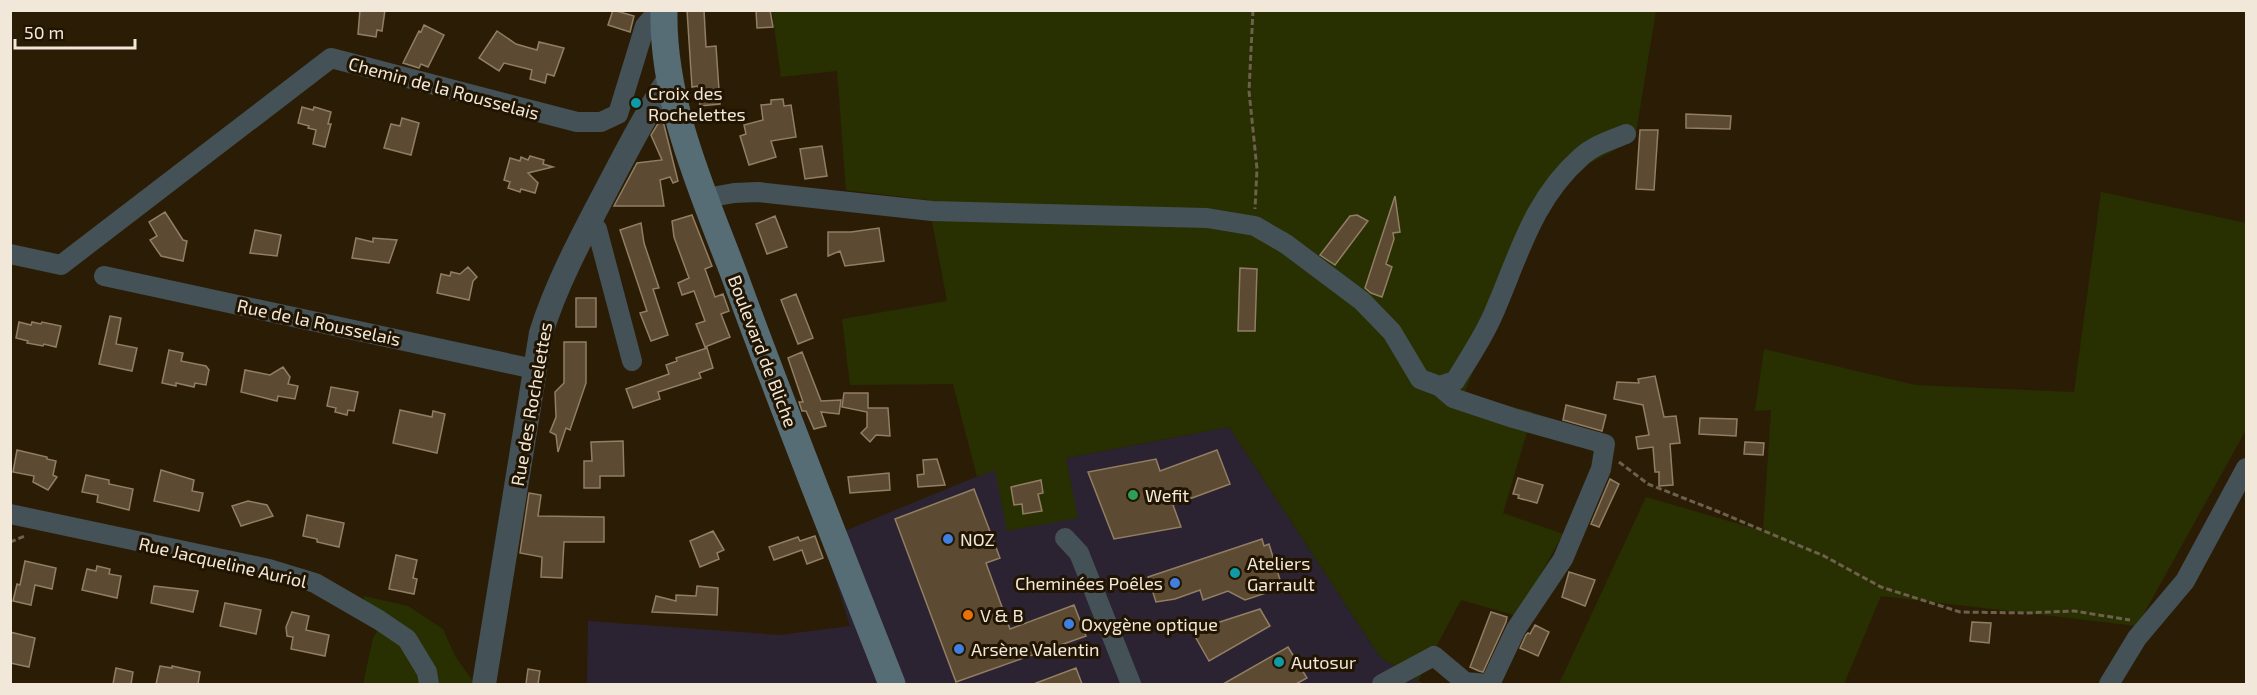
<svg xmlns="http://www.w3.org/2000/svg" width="2257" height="695" font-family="'Exo 2',sans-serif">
  <rect width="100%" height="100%" fill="#2b1d05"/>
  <path fill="#2c2332" d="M1229,427L1380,657L1424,684H587L588,621L780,635L850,626L823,540L995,469L1077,518L1066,458Z"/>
  <path fill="#282f00" d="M772,11H1656L1635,139L1583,167L1552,198L1509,283L1464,394L1533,412L1503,513L1563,534L1518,616L1461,600L1418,681L1380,657L1229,427L1066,458L1078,518L1007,531L995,470L977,477L953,384L850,385L842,319L947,301L928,200L846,190L837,71L781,77Z
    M2101,192L2246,223V430L2137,626L1881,596L1844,684H1559L1646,497L1763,531L1771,410L1755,411L1764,349L1915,385L2074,392Z
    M364,596L408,606L443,629L455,656L472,680V684H435L364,603Z
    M379,628C400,641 413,661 421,684H363L373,638Z"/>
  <path fill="#5c4b32" stroke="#917e64" stroke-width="1.5" d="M360,10H385L382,31L377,30L376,37L358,34Z
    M613,10L634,16L630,32L608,25Z
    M687,10H704L706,47L716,46L720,104L700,106L698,86L692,87Z
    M756,10H770L773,27L757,28Z
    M424,25L444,35L428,67L421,64L419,68L403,63L419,31L421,32Z
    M497,31L516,44L537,50L539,42L564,48L554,76L547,74L545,83L530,79L532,70L504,63L499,71L479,58Z
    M783,99L784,106L791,105L796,137L771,141L776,157L749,165L740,136L746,134L744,125L763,120L761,105L771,104V100Z
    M302,107L313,110L314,107L318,108L331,112L328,124H331L325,147L313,144L316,130L308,128L309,126L298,123Z
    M1686,114L1731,116L1730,129L1686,128Z
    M662,117L678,181L673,183L670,177L660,180L664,206H614L637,163L662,160L651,135Z
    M402,118L419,123L411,155L384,148L391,124L400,126Z
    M1640,130H1658L1654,190L1636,189Z
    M822,146L827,176L805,179L800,149Z
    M530,156L544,160L543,164L553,167L528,173L538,183L535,193L521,189L520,192L508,188L510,182L504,180L510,158L520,161L521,157L528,160Z
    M1395,196L1400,232L1393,233L1394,239L1386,264L1392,267L1382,297L1371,293L1365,288Z
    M165,212L183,240L187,241L183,261L161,256L150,240L157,236L149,222Z
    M692,215L712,266L705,269L715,297L723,294L729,311L721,314L730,337L705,347L696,324L705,321L694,291L682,295L678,283L689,278L674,237L672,221Z
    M1357,215L1368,221L1335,265L1320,255L1350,216Z
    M775,216L787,247L767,254L756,224Z
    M641,223L644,243L659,288L653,289L668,335L651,341L640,313L647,311L620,230Z
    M879,228L884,261L845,266L840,251L828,256V232H851Z
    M255,230L281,235L277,256L250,253Z
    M356,238L373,242V238L397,240L389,263L352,258Z
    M468,267L477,277L473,281L469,300L437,293L441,274L450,276L451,272L460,274Z
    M1240,268L1257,269L1255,331H1238Z
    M796,294L813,338L798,344L781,300Z
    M576,298H596V327H576Z
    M110,316L121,318L116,344L137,348L132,371L99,364Z
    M19,322L31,325L32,322L41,324L42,322L61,326L56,347L44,344L43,346L27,343L28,341L16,338Z
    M564,342H586V383L570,430L566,428L558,452L556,435L550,432L556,417L555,392L564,383Z
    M707,348L713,368L699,373L701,378L658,392L660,399L633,408L626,389L669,374L666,365L677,361L676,358Z
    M169,350L183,353L181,361L206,366L209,370L206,385L195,383L194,387L176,383V386L162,383Z
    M802,352L821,401L841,400L839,414L821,412L826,426L814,429L806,411H802L799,402H803L788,358Z
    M283,367L290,377L288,384L298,386L295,399L278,396L277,401L241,392L245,370L270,375Z
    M1655,376L1664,417L1676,416L1680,443L1670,444L1673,485L1659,486V472H1655L1653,447L1638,449L1636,437L1649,435L1643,405L1614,399L1617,382L1639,383L1638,379Z
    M331,387L358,392L354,411L348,410L347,415L335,412L336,408L327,406Z
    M844,393H868V408H888L890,436L876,435L870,442L861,433L867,427V412L842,407Z
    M1566,405L1606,415L1602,431L1563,420Z
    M400,410L432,417L433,411L445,414L437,453L393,443Z
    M1700,418L1737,419L1736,436L1699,434Z
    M623,441L624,476H600V488H584V461H592L591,442Z
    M1745,442L1764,443L1763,455L1744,454Z
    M17,450L47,457V459L56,461L53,475L57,477L48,490L33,482L34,476L13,472Z
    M1217,450L1230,484L1173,505L1181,527L1114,539L1088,472L1156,459L1160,471Z
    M937,459L945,485L918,487L917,475L924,474L923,460Z
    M161,470L194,480L192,491L203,493L199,511L154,501Z
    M889,473L890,490L850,493L848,477Z
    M86,475L109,480V484L133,489L129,510L97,502L98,495L82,492Z
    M1518,478L1543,485L1537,503L1518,498L1519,495L1513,494Z
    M1610,479L1619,484L1599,527L1591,524Z
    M1041,480L1043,493L1038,494L1042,511L1023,514L1022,504L1014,505L1011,487Z
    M974,489L1000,558L986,563L1010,629L1074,605L1086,636L956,682L895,519Z
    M529,493L541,495L538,516L604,517V542H564L562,578L541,577L542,557L520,553Z
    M248,501L267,505L273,516L241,526L232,506Z
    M307,515L344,523L339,547L317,542V539L303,536Z
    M713,531L724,550L717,553L719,559L700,567L690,541Z
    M815,536L823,558L807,564L802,550L774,560L769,547L798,537L800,541Z
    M1262,539L1264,546L1269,544L1281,583L1277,584L1278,589L1245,600L1228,591L1203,600L1200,590L1175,599L1156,602L1148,577Z
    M396,555L417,560L413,578L417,579L414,594L389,589Z
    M25,561L56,568L52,589L35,585L31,605L13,601L17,584L20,585Z
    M97,566L110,569L109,574L121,576L117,598L82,590L87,569L96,571Z
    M1569,572L1595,580L1585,606L1562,597Z
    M154,586L198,591L193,612L151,603Z
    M697,586L718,588L717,615L652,612L656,596L676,601V595L696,596Z
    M225,603L261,610L256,634L220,626Z
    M1260,609L1270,626L1209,661L1192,631Z
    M292,612L309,616L306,630L329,635L325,656L291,649L293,637L287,636L286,627Z
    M1491,612L1507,617L1506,622L1483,672L1479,671L1470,667Z
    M1972,622L1991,623L1989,643L1970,641Z
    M1535,625L1549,632L1538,656L1520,648L1526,635L1528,633L1530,634Z
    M10,632L35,638L29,667L10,663Z
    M1288,647L1307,678L1296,684H1223Z
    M160,666L172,668V666L200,672L198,684H156Z
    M116,668L133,672L131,684H113Z
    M1076,668L1082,684H1037L1036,683Z
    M528,669L540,671L538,684H526Z"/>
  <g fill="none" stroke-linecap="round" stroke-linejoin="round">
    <path stroke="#6d604c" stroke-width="3" stroke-dasharray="6 3" stroke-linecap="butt" d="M1253,10L1249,91L1257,169L1255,209
      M1619,462L1648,484L1719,512L1824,556L1881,587L1960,612L2026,613L2074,611L2130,620
      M10,542L25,536"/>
    <path stroke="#445157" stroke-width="20" d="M706,198L734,193L758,192L932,211L1207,218L1255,226L1286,244L1362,301L1392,332L1420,379L1439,386L1455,381C1468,360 1482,339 1492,317C1518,259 1531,201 1581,157C1594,145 1611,140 1626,134
      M590,222L597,229L632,361
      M10,254L61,265L331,58L577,122H601L618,114L645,26L659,10
      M104,276L534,369
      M1439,386L1453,398L1513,418L1605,444L1601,469L1563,559L1516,629L1490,684
      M10,514L269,569L315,583L379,620L407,639L427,672L429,684
      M1065,538L1079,553L1131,684
      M1382,684L1434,656L1465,682L1487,684
      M2109,684L2137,638L2185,581L2246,468"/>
    <path stroke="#445157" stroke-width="24" d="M484,684L541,333C558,279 586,229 612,179C630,145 647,111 669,79"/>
    <path stroke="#576d76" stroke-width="27" d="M664,10C662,103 703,192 735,277C785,414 839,549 892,684"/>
  </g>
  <g fill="#0f9aa8" stroke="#211400" stroke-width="2">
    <circle cx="636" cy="103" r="6"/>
    <circle cx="1235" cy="573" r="6"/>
    <circle cx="1279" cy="662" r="6"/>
  </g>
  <circle fill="#2e9e5b" stroke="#211400" stroke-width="2" cx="1133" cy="495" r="6"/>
  <g fill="#3f7fe0" stroke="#211400" stroke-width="2">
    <circle cx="948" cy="539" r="6"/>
    <circle cx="1175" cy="583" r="6"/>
    <circle cx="1069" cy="624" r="6"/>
    <circle cx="959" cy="649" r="6"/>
  </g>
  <circle fill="#e8710a" stroke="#211400" stroke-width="2" cx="968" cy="615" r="6"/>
  <g text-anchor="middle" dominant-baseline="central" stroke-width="6" stroke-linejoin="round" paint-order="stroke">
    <g font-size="18" fill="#f1e8da" stroke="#211400">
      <text transform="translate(444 88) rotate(15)">Chemin de la Rousselais</text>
      <text transform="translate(319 322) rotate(12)">Rue de la Rousselais</text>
      <text transform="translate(763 351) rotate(69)">Boulevard de Bliche</text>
      <text transform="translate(531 404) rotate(-80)">Rue des Rochelettes</text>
      <text transform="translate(223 562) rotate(13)">Rue Jacqueline Auriol</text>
    </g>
    <g font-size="18" fill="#f1e8da" stroke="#211400" text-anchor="start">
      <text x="648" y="93">Croix des<tspan x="648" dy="21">Rochelettes</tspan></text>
      <text x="1145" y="495">Wefit</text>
      <text x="960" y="539">NOZ</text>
      <text x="1247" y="563">Ateliers<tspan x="1247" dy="21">Garrault</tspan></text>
      <text x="1163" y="583" text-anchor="end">Cheminées Poêles</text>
      <text x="980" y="615">V &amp; B</text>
      <text x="1081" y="624">Oxygène optique</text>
      <text x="971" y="649">Arsène Valentin</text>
      <text x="1291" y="662">Autosur</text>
    </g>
  </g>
  <rect width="2257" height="695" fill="none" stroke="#f1e8da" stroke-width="24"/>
  <path d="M15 39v9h120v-9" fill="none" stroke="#f1e8da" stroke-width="3"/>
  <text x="24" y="39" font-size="18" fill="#f1e8da" stroke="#211400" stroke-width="4.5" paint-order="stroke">50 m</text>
</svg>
